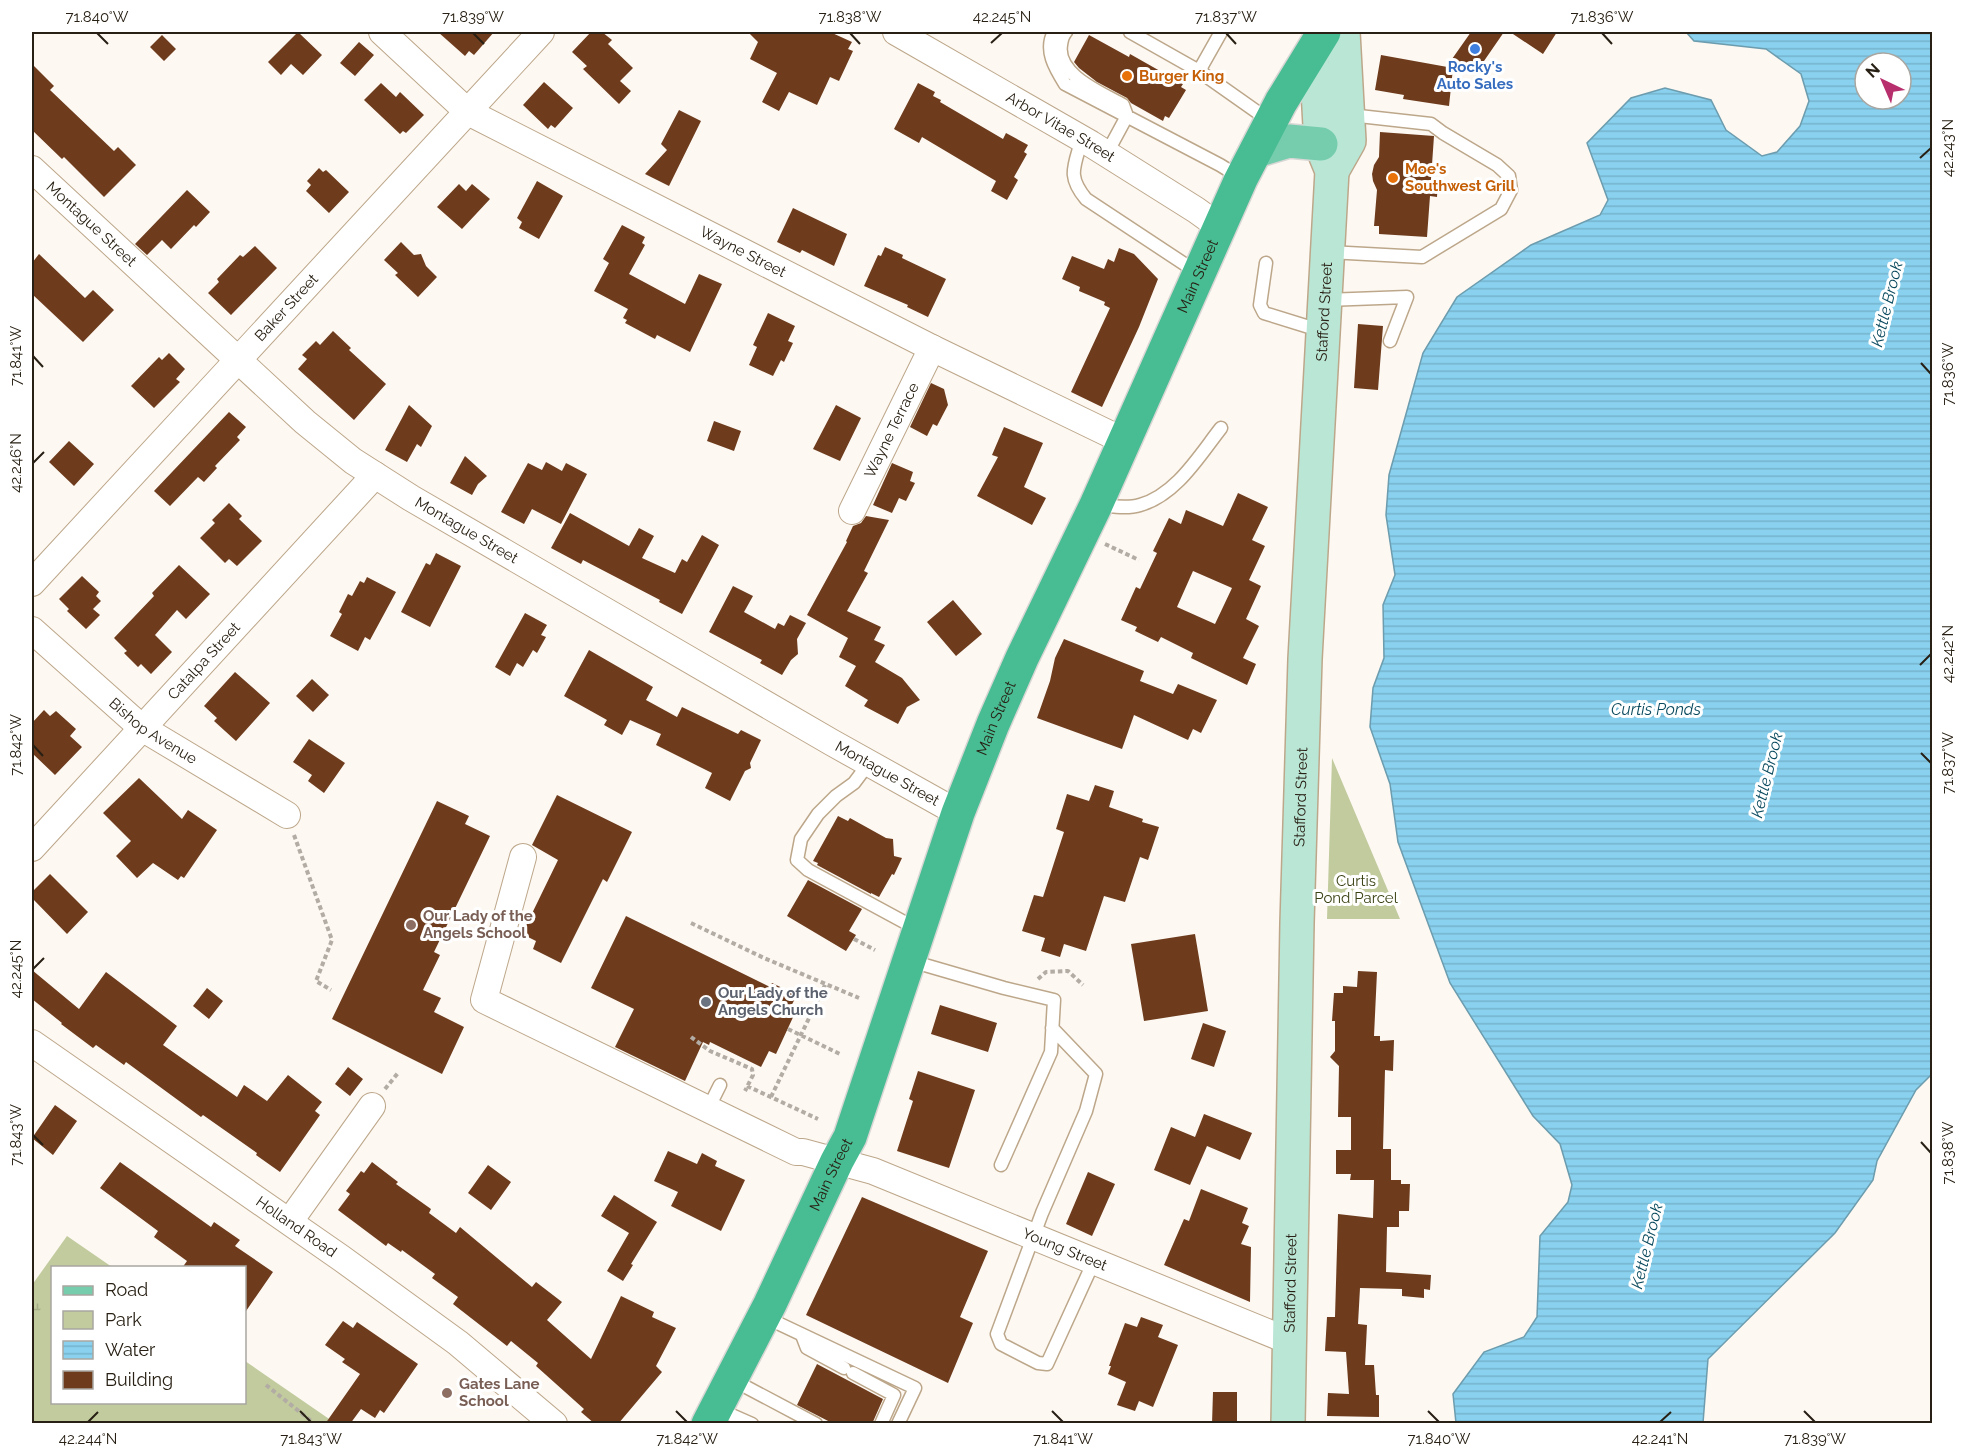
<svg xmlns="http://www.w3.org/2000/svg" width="1964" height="1455" font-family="Raleway,sans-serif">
  <defs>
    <pattern id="wetland-marsh" width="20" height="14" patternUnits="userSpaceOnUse" patternTransform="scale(1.5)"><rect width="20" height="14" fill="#c1cb9e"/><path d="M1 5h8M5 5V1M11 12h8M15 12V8" fill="none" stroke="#a6ae87"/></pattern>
    <pattern id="water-rules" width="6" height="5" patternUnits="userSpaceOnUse" patternTransform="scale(1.5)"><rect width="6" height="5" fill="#89d1ef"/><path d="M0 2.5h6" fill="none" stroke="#76b3cc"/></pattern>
  </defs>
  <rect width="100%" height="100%" fill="#fdf8f2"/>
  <path fill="#c1cb9e" d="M1332,758L1400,919H1327Z
    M67,1236L112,1267L52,1268V1402H244L245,1361L335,1423L32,1424V1285Z"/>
  <path fill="url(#wetland-marsh)" d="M32,1289L41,1308L32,1331Z"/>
  <path fill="url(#water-rules)" stroke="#6c9cad" stroke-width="1.5" fill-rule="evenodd" d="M1686,32H1932V1074L1916,1090L1877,1161L1873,1180L1835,1233L1708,1359L1703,1423H1456L1453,1394L1484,1352L1524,1337L1537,1317L1540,1236L1568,1202L1572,1185L1560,1144L1533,1116L1450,983L1398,842L1390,784L1370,727L1373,688L1384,658L1383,605L1395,575L1386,515L1389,475L1423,353L1457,297L1531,245L1600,215L1608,200L1587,143L1631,98L1665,88L1711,100L1726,130L1762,156L1777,152L1800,126L1809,101L1801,74L1766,49L1694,41ZM1865,63H1901V99H1865Z"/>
  <path fill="#6e3c1d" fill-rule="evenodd" d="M298,32L322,55L303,75L291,64L281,75L268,62Z
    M438,32H494L474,55L469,51L465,56Z
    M591,32H602L612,40L608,44L633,68L620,81L631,91L619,104L583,69L587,66L572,52Z
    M748,32H830L852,42L848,49L853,51L839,81L830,77L817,105L789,92L779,111L762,102L777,73L750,59L758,42Z
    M1471,32H1504L1475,74L1452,59Z
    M1510,32H1557L1543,54Z
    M162,35L176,49L164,61L150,47Z
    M1089,35L1129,57L1130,54L1183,84L1181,87L1186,90L1169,118L1165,116L1163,121L1131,103L1127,98L1097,82L1079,68L1074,62Z
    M359,42L374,55L355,76L340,63Z
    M1381,55L1453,68L1449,106L1403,99L1404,95L1375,90Z
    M32,64L54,86L50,90L114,151L118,147L136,165L104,197L64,157L62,159L32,130Z
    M544,82L573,108L555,128L551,125L548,129L523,105Z
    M381,83L396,97L400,92L424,115L406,133L403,131L400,134L364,100Z
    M918,83L935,92L933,96L941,100L940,102L1003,139L1006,133L1028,145L1024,152L1027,154L1014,177L1018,180L1007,200L991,191L996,181L922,137L919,143L894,129Z
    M679,110L701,121L669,186L645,174L667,150L661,144Z
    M1380,132L1434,136L1431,179H1438L1437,197L1430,196L1427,237L1379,234V226H1374L1377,190L1373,181L1372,174L1374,165L1379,157Z
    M319,168L323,172L326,170L349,192L329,213L306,191L311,185L307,181Z
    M537,181L563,196L539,239L519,228L522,222L517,218Z
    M459,184L466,191L472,184L490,199L462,229L437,207Z
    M187,190L210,212L196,227L194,225L171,249L162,240L147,255L135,244Z
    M793,208L847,234L834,266L802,250L800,253L777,242Z
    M622,225L645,237L642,243L645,245L629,274L685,304L699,274L722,284L690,352L657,335L655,339L625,323L627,320L623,318L628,309L594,291L609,263L603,259Z
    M401,242L414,255L421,254L426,266L437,277L418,297L395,275L398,273L384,260Z
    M255,246L277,268L231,315L208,293L219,282L217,279L240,255L243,257Z
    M885,247L903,255L902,258L946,279L928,317L907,307L908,305L864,286L878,255L881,256Z
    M1119,248L1134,254L1158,279L1139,327L1102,407L1071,392L1110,308L1104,305L1105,302L1079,291L1080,287L1062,279L1072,256L1104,269L1108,259L1114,262Z
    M39,254L85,298L93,290L114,310L83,342L32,294V263Z
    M768,313L795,326L788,341L793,343L784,362L781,360L773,376L749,365L757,347L753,345Z
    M1358,324L1383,326L1378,390L1354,388Z
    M333,331L351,348L349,350L386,384L354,420L298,369L307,359L302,355L316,341L320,345Z
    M169,353L185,369L176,379L180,382L154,408L131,386L159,357L162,360Z
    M931,383L944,389L948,405L937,426L933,424L927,436L910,427Z
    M409,405L432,426L421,447L417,444L407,462L385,450Z
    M836,405L861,418L840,461L813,449Z
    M229,412L246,427L237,437L240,440L215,466L217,468L204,482L198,477L170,506L154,491Z
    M714,421L741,431L734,451L707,441Z
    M1004,427L1043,443L1024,487L1046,498L1032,525L977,496L998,457L992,455Z
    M69,441L94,464L74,486L49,462Z
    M465,456L487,476L478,484L472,495L450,483Z
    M546,462L562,471L566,463L587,474L561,524L532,509L524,524L501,512L528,463L542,470Z
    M892,463L913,472L910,481L915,483L906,501L899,498L892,513L873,505Z
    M1238,493L1268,507L1252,540L1265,546L1249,580L1261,586L1246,619L1259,626L1243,658L1256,664L1247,685L1191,658L1193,653L1161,637L1158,642L1135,631L1137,627L1121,620L1136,587L1140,589L1157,553L1153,551L1169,518L1181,524L1186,510L1223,526ZM1193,571L1232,588L1215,624L1177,607Z
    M229,503L242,516L239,519L262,541L237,566L229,559L225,563L200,538L215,523L212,520Z
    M570,513L629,546L639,528L654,536L642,558L675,573L682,559L687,562L702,535L719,545L682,614L659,602L660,600L583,560L581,564L551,548Z
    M866,516L889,520L864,571L868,573L847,611L881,627L874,640L885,645L875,662L902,678L920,700L907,707L898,724L864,706L868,700L845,686L856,666L839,657L848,638L807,615L847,542L846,541L853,526L861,523Z
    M436,553L461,566L430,627L401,612L426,563L430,565Z
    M179,565L210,594L186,619L177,610L155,635L172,652L151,674L141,664L138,667L124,653L127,651L114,638L154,596L152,593Z
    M82,576L99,592L96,596L101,601L93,609L100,615L86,629L67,611L69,609L59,599Z
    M367,577L396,592L370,640L365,637L358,651L330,636L342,614L339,612L348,594L352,596L360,581L364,583Z
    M733,586L753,596L744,612L775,629L778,623L784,626L790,615L806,623L797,639L798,654L791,660L782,675L760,663L762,660L709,632Z
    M953,600L982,634L956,656L927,622Z
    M525,613L547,625L541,635L546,637L537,653L533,650L523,667L517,663L510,676L495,667Z
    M1064,639L1144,671L1140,681L1173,694L1178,684L1217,700L1201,733L1193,729L1188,740L1134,715L1122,749L1037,718L1050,681L1055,658Z
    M589,650L653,687L646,700L677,717L682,707L738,734L741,730L761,740L750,763L751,768L745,771L730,801L705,788L712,773L656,745L661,734L630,720L622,735L604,725L607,720L564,696Z
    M235,672L270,703L236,741L214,721L217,718L204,706Z
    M312,679L329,695L313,712L296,696Z
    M44,710L50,716L56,711L76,729L70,736L82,747L55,775L32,753V723Z
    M309,739L345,763L324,793L308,781L312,775L293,762Z
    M139,778L182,819L188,810L217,830L184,878L181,876L178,880L153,863L137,878L116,856L131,841L103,813Z
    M1095,785L1114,791L1109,807L1143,819L1142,822L1159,827L1148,860L1140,857L1125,902L1104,896L1086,951L1064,944L1060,957L1041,951L1045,938L1022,931L1034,895L1043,897L1064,832L1056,829L1067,794L1089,801Z
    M557,795L632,832L607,882L603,879L561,963L533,949L536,941L522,934L558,860L532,845Z
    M437,801L469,816L465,824L490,836L434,952L440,955L423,990L441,998L434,1012L464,1027L442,1074L332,1019Z
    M838,816L848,821L850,818L886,838L893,839L894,856L902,858L894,875L892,874L879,897L871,893V894L817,865L818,863L813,861Z
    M50,874L88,912L67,934L32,898V892Z
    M808,880L862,909L849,931L856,935L846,951L787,916Z
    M626,916L770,987L772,983L797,995L789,1010L795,1013L776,1054L769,1051L761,1067L710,1042L709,1045L703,1042L685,1081L615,1047L634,1009L591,988Z
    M1195,934L1208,1011L1144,1021L1131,944Z
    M32,970L79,1009L106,972L177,1026L163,1045L237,1097L244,1085L267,1101L288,1075L322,1102L315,1111L320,1115L280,1172L256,1155L257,1153L203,1115L201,1117L126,1062L124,1065L96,1045L93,1048L61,1024L62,1023L32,999Z
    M1358,971L1377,972L1374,1036H1380V1041L1394,1040L1393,1071L1385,1070L1383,1149H1391V1180H1401V1184H1410L1409,1211H1399V1227H1387L1386,1272L1431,1275L1430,1290L1424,1289V1298L1402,1296V1289L1360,1288L1358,1324L1367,1325L1365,1365H1374L1376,1395H1379V1417L1327,1416L1328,1393L1349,1394L1346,1352L1325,1351L1327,1317H1335L1338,1214L1373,1218L1374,1180H1350L1351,1174H1336V1150H1351V1117H1338L1339,1066L1330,1057L1335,1051V1021H1332L1334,993H1343V986L1357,987Z
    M207,988L223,1001L209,1019L193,1006Z
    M940,1005L997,1023L988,1052L931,1034Z
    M1203,1023L1226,1031L1214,1067L1191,1059Z
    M348,1067L363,1079L350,1096L335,1084Z
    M918,1071L975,1090L949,1168L897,1151L913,1101L909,1099Z
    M55,1105L77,1121L53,1155L32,1138Z
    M1204,1114L1252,1133L1240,1160L1207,1146L1190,1185L1154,1170L1171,1127L1195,1137Z
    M668,1151L697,1164L702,1153L717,1161L715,1166L745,1180L721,1231L671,1206L678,1192L654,1181Z
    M120,1162L211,1227L214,1222L240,1240L235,1246L273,1272L244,1314V1268H182L187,1261L154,1237L158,1231L100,1188Z
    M372,1162L398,1182L396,1184L431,1209L429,1213L456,1233L460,1227L532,1287L536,1282L562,1302L547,1320L591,1359L621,1296L654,1312L652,1317L676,1328L656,1366L662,1372L618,1424H595L581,1412L584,1409L536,1366L538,1363L511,1341L507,1346L453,1304L458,1297L432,1278L435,1274L402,1250L401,1252L388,1243L386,1246L338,1210L350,1194L346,1191L361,1171L364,1173Z
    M488,1165L511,1182L491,1210L468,1193Z
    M1088,1172L1115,1184L1092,1236L1066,1224Z
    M1201,1189L1248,1208L1242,1223L1249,1226L1241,1244L1251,1247L1250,1302L1164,1265L1184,1219L1189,1221Z
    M614,1195L657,1222L631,1264L633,1265L623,1281L607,1271L629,1233L601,1216Z
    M862,1197L988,1251L960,1317L973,1323L948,1383L806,1315Z
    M1141,1317L1163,1325L1158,1337L1178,1345L1153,1407L1139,1401L1135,1411L1117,1405L1126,1382L1108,1374L1111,1366H1109L1125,1323L1137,1327Z
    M343,1321L353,1328L357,1322L418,1364L384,1413L380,1410L375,1418L361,1409L350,1424H325L360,1374L342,1362L345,1359L325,1345Z
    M817,1364L883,1399L872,1424H834L797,1405Z
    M1213,1392H1237V1424H1212Z"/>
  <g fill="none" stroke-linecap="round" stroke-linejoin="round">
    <g stroke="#bda78a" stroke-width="15">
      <path id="service" d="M1054,32C1044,50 1055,68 1065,84L1220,165L1241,178
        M1066,32C1062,36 1062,39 1061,45C1056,75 1102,93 1123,105L1127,116L1107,153
        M1130,32L1199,71L1270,121
        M1199,71L1221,32
        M1082,138C1075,166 1066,175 1086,199L1198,273
        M1329,252L1422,257L1501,209L1511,190L1509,176L1497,165L1443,133L1431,124L1350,115
        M1266,263L1260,305L1264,313L1322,331
        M1326,300L1407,297L1390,341
        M1097,505C1111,506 1127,509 1140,505C1176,495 1199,456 1221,428
        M869,763L854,783L836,796L818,814L801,839L797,860L808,870L917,929
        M911,961L1004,988L1054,1000L1051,1052L1001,1165
        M1052,1028L1096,1074L1086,1111L1042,1213L997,1334L1001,1344L1038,1363L1047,1364L1094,1261
        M708,1109L720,1085
        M765,1317L915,1388L898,1424
        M802,1335L807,1348L844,1368
        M853,1373L894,1395L881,1424
        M733,1380L816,1424
        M718,1409L752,1424"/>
    </g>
    <g stroke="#bda78a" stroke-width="28">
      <g id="minor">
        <path id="s1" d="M382,32L468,112L932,348L1124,441"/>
        <path id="s2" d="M896,32L1091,144L1196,210L1221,228"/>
        <path id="s3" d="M32,169L305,422L353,461L411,498L831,742L958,813"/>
        <path id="s4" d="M852,511L932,348"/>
        <path id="s5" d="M32,583L541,32"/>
        <path id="s6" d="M32,630L142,728L287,815"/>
        <path id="s7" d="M32,848L375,475"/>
        <path id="s8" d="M523,857L484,1000L796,1152H803L873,1171L1289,1341"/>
        <path id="s9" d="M32,1043L341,1258L458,1343L554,1424"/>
        <path d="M290,1221L372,1106"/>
      </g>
    </g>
    <g stroke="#bda78a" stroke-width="36">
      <g id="secondary">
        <path d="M1332,171L1349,141L1343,32"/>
        <path id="s10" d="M1288,1424L1297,923L1305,659L1332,171L1321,144L1318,90L1310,56"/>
      </g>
    </g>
    <g stroke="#d8d7d5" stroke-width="36">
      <path id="primary" d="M1256,151L1289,141L1321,144"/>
    </g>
    <g stroke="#d8d7d5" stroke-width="36">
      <g id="trunk">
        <path id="s11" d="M708,1424L770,1304L837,1161L850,1137L958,813L993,724L1022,658L1096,505L1241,179L1281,102L1324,32"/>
      </g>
    </g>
    <path stroke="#b2aca4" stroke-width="4" stroke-dasharray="4.5 3" stroke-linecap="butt" d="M1105,544L1139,560
      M294,835L332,940L316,981L331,990
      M691,923L764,958L859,998
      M854,939L875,950
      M1038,979L1046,972L1068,971L1083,985
      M788,1029L840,1054
      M691,1037L710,1051L752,1069L753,1075L745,1091
      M747,1086L818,1119
      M385,1089L398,1073
      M771,1097L826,983
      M266,1385L315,1424"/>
    <use href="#service" stroke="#fff" stroke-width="12"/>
    <use href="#minor" stroke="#fff" stroke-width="26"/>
    <use href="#secondary" stroke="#bae6d6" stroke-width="33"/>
    <use href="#primary" stroke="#76cdad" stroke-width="33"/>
    <use href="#trunk" stroke="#48bc92" stroke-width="33"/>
  </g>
  <path fill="none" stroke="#282014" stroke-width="2" d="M97,33L108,44M473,33L484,44M850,33L860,44M1226,33L1236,44M1602,33L1612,44M991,43L1002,33M1920,158L1931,148M33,356L43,367M1921,363L1931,374M33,463L44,452M1920,665L1931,654M33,745L43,756M1921,753L1931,763M33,969L44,958M33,1135L43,1145M1921,1142L1931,1153M300,1411L311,1422M676,1411L687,1422M1052,1411L1063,1422M1428,1411L1439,1422M1804,1411L1815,1422M88,1422L98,1412M1660,1422L1671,1412"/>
  <circle fill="#3f7fe0" stroke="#fff" stroke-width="2" cx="1475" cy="49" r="6"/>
  <g fill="#e8710a" stroke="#fff" stroke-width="2">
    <circle cx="1127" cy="76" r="6"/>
    <circle cx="1393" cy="178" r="6"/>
  </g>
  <g fill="#8d6e63" stroke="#fff" stroke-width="2">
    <circle cx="411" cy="925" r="6"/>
    <circle cx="447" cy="1393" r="6"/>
  </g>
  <circle fill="#6b7280" stroke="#fff" stroke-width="2" cx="706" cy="1002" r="6"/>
  <g text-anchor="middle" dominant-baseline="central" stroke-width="6" stroke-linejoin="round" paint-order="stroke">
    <g font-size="15" font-weight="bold" fill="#366cbe" stroke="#fff">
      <text x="1475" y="67">Rocky's<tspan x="1475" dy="17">Auto Sales</tspan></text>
    </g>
    <g font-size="15" font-weight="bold" fill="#c56008" stroke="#fff" text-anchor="start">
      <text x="1139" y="76">Burger King</text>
      <text x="1405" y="169">Moe's<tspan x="1405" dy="17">Southwest Grill</tspan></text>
    </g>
    <g font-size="15" fill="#282014" stroke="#fff">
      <text stroke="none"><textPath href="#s2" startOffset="190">Arbor Vitae Street</textPath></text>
      <text stroke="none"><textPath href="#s3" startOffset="81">Montague Street</textPath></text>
      <text stroke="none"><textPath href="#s1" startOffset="426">Wayne Street</textPath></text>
      <text stroke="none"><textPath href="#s11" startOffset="1250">Main Street</textPath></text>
      <text stroke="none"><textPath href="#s5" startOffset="375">Baker Street</textPath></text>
      <text stroke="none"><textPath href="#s10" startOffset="1113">Stafford Street</textPath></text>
      <text stroke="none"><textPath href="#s4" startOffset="90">Wayne Terrace</textPath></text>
      <text stroke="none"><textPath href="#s3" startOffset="567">Montague Street</textPath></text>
      <text stroke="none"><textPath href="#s7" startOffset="254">Catalpa Street</textPath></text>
      <text stroke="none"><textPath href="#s11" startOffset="764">Main Street</textPath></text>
      <text stroke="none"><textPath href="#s6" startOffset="158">Bishop Avenue</textPath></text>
      <text stroke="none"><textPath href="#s3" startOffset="1053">Montague Street</textPath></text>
      <text stroke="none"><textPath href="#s10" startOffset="627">Stafford Street</textPath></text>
      <text stroke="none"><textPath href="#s11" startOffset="278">Main Street</textPath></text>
      <text stroke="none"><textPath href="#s9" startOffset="322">Holland Road</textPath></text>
      <text stroke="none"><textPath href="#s8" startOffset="782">Young Street</textPath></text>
      <text stroke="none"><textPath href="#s10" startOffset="141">Stafford Street</textPath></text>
    </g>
    <g font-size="15" fill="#3a4214" stroke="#fff">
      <text x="1356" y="881">Curtis<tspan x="1356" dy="17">Pond Parcel</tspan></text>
    </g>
    <g font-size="15" font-weight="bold" fill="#785e54" stroke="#fff" text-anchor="start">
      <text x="423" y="916">Our Lady of the<tspan x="423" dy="17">Angels School</tspan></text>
      <text x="459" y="1384">Gates Lane<tspan x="459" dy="17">School</tspan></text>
    </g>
    <g font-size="15" font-weight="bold" fill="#5b616d" stroke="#fff" text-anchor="start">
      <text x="718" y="993">Our Lady of the<tspan x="718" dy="17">Angels Church</tspan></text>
    </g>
    <g font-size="16" font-style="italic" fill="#0a4a5e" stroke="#fff">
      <text transform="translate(1887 304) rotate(-76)">Kettle Brook</text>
      <text x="1656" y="709">Curtis Ponds</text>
      <text transform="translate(1767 775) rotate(-76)">Kettle Brook</text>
      <text transform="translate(1647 1246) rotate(-76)">Kettle Brook</text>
    </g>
  </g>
  <rect width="1964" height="1455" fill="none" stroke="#ffffff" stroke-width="66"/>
  <rect x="51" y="1266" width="195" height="138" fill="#ffffff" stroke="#a9a6a1" stroke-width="1.5"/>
  <rect x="63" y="1286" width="30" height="9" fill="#76cdad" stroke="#a9a6a1" stroke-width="1.5"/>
  <text x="105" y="1296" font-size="18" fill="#282014">Road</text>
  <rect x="63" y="1311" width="30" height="18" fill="#c1cb9e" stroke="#a9a6a1" stroke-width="1.5"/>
  <text x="105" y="1326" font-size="18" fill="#282014">Park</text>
  <rect x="63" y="1341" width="30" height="18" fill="url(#water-rules)" stroke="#a9a6a1" stroke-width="1.5"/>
  <text x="105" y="1356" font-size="18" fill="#282014">Water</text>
  <rect x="63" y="1371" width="30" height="18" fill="#6e3c1d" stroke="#a9a6a1" stroke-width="1.5"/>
  <text x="105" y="1386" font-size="18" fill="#282014">Building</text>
  <g transform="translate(1883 81) rotate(316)"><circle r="28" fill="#ffffff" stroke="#a9a6a1" stroke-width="1.5"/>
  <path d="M0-4.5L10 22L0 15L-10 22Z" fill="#b82f6e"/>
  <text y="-9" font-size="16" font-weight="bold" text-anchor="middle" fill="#282014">N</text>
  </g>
  <rect x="33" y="33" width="1898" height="1389" fill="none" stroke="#282014" stroke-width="2"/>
  <g font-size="15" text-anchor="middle" fill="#282014">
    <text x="97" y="22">71.840°W</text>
    <text x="473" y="22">71.839°W</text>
    <text x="850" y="22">71.838°W</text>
    <text x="1002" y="22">42.245°N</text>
    <text x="1226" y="22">71.837°W</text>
    <text x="1602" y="22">71.836°W</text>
    <text transform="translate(1948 148) rotate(-90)" y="5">42.243°N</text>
    <text transform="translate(16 356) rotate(-90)" y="5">71.841°W</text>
    <text transform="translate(1948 374) rotate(-90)" y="5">71.836°W</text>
    <text transform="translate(16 463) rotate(-90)" y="5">42.246°N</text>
    <text transform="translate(1948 654) rotate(-90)" y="5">42.242°N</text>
    <text transform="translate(16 745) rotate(-90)" y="5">71.842°W</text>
    <text transform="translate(1948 763) rotate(-90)" y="5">71.837°W</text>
    <text transform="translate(16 969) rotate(-90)" y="5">42.245°N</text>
    <text transform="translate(16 1135) rotate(-90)" y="5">71.843°W</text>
    <text transform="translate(1948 1153) rotate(-90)" y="5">71.838°W</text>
    <text x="88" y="1444">42.244°N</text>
    <text x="311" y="1444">71.843°W</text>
    <text x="687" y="1444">71.842°W</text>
    <text x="1063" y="1444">71.841°W</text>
    <text x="1439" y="1444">71.840°W</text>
    <text x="1660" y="1444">42.241°N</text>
    <text x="1815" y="1444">71.839°W</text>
  </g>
</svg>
